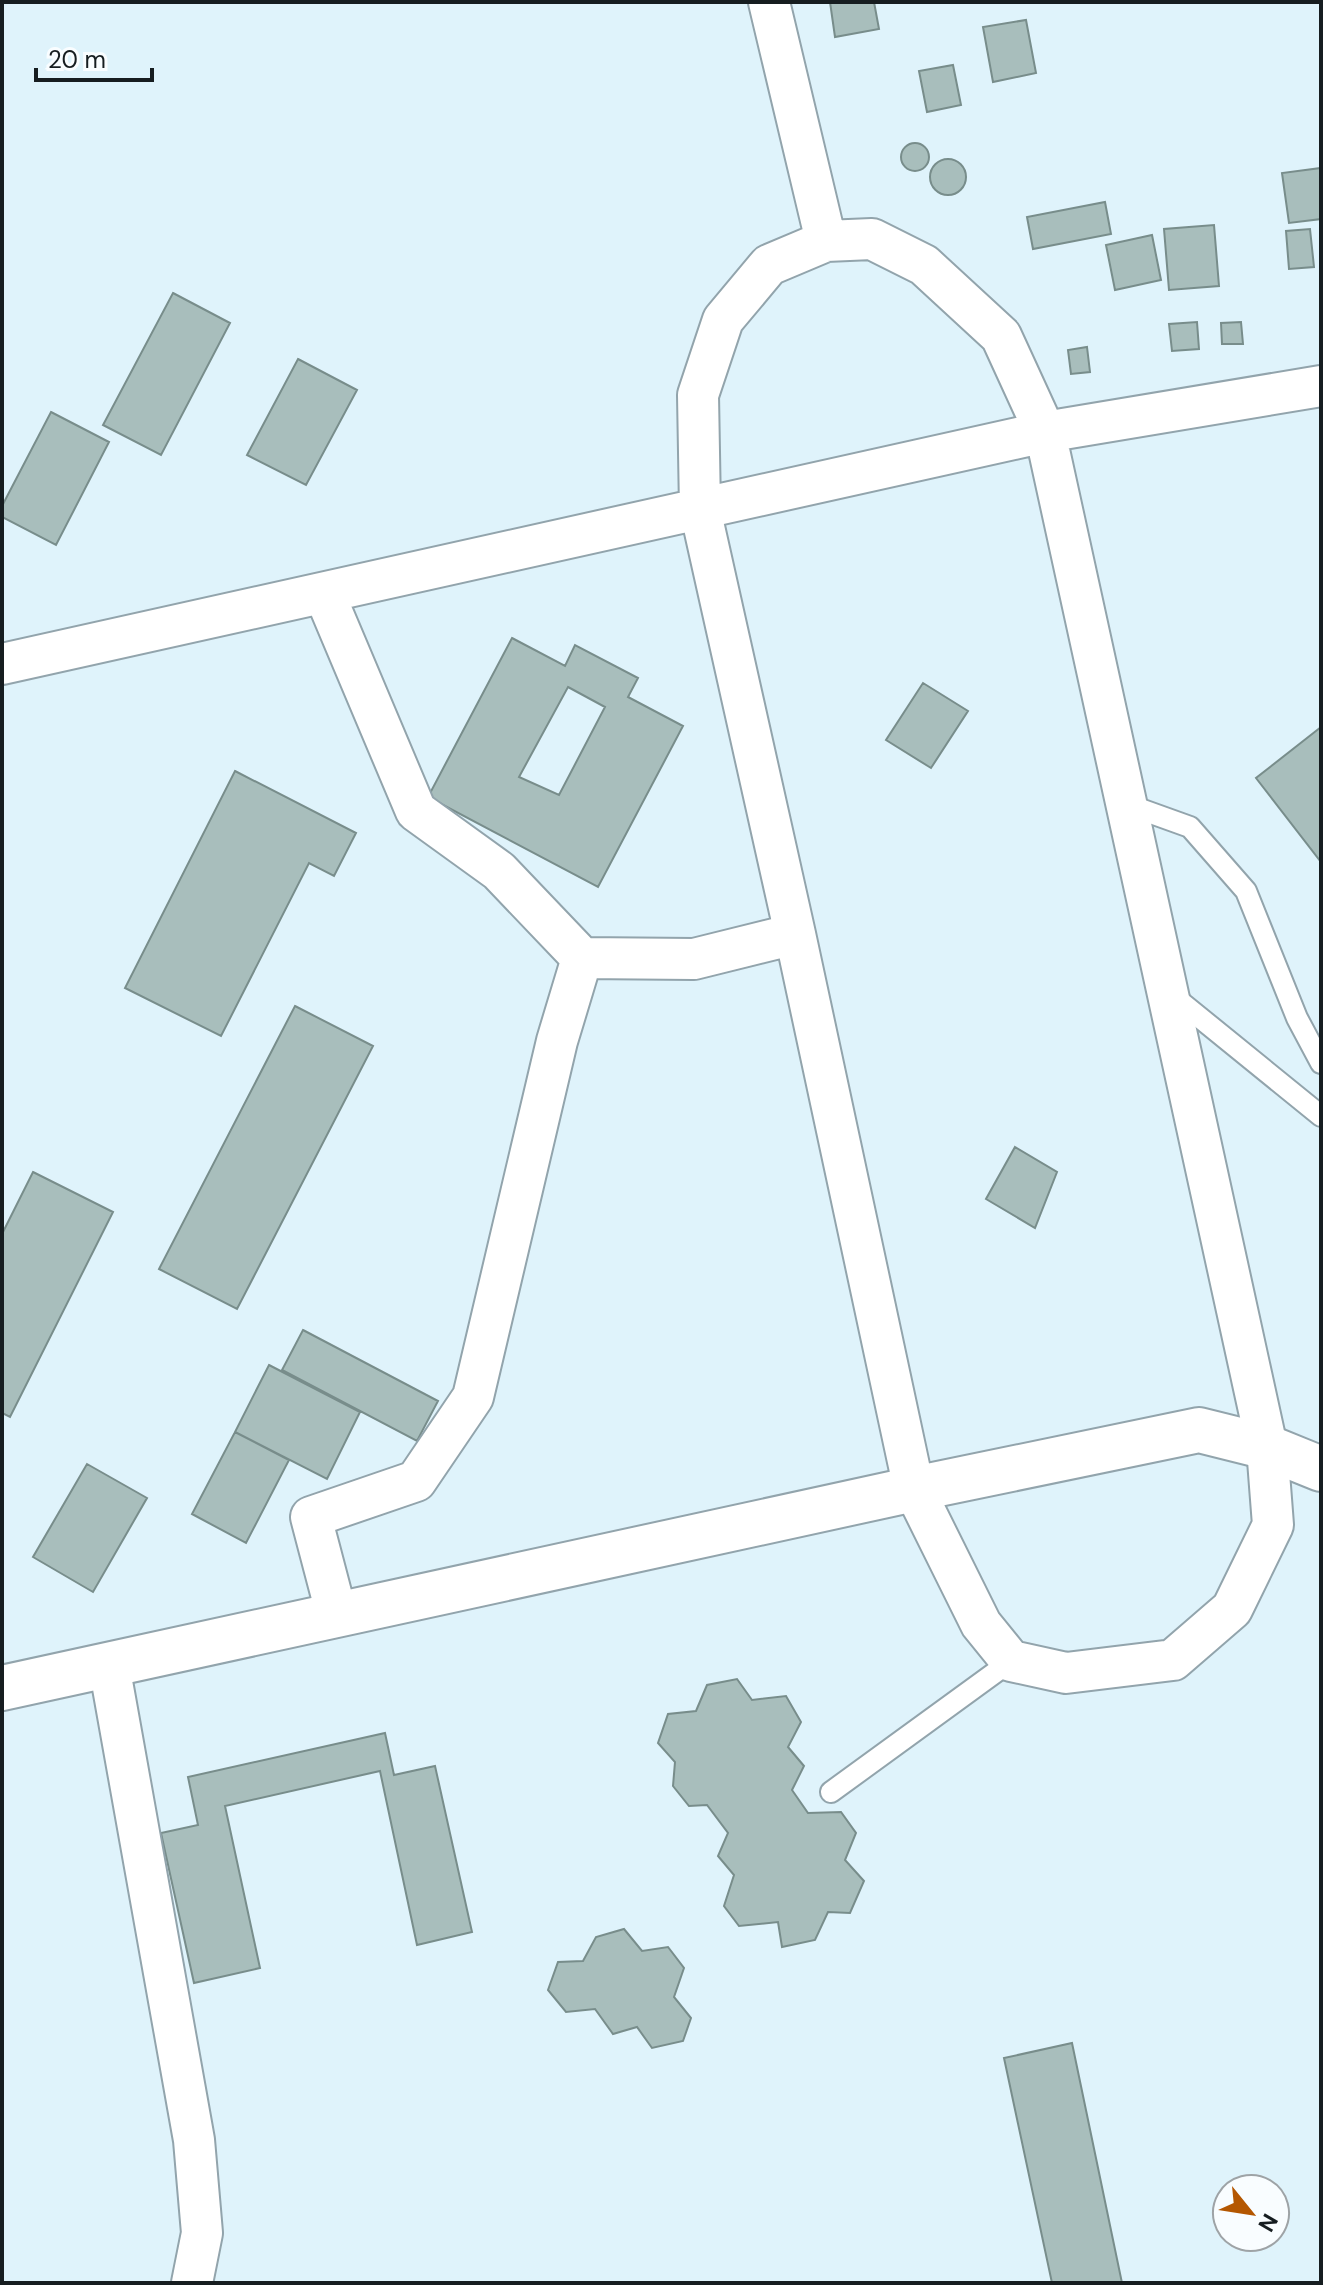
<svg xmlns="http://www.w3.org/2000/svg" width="1323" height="2285" font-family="'DM Sans',sans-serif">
  <rect width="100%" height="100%" fill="#dff3fb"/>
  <path fill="#a8bebc" stroke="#788d8b" stroke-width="2" fill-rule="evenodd" d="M830,2H874L879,29L835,37Z
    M1026,20L1036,73L993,82L983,27Z
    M953,65L961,105L927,112L919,71Z
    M901 157a14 14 0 1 1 28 0a14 14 0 1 1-28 0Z
    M930 177a18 18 0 1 1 36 0a18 18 0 1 1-36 0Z
    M1321,168V219L1289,223L1282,173Z
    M1105,202L1111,234L1033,249L1027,217Z
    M1214,225L1219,286L1169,290L1164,229Z
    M1310,229L1314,267L1289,269L1286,231Z
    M1152,235L1161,280L1115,290L1106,245Z
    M173,293L230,323L161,455L103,425Z
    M1197,322L1199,349L1172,351L1169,324Z
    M1241,322L1243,344H1222L1221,323Z
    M1087,347L1090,372L1071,374L1068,350Z
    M298,359L357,390L306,485L247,455Z
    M51,412L109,442L56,545L2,517V506Z
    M512,638L565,666L575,645L638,678L628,697L683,726L598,887L428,797ZM568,687L605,707L559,795L519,777Z
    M923,683L968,711L931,768L886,740Z
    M1321,727V862L1256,778Z
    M235,771L356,833L334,876L309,863L221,1036L125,988Z
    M295,1006L373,1046L237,1309L159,1269Z
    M1015,1147L1057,1172L1035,1228L986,1199Z
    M33,1172L113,1212L10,1417L2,1413V1234Z
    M303,1330L438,1401L417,1441L282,1370Z
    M269,1365L360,1412L327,1479L235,1432Z
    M235,1432L289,1460L246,1543L192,1514Z
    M87,1464L147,1498L93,1592L33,1557Z
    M737,1679L752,1700L786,1696L801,1722L788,1747L804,1766L792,1790L808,1813L841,1812L856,1833L845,1860L864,1881L850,1913L828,1912L815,1940L782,1947L778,1922L739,1926L724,1906L734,1875L718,1856L728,1833L707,1805L689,1806L673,1786L675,1762L658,1743L668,1714L696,1711L707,1685Z
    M385,1733L394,1775L435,1766L472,1932L417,1945L380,1771L225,1806L260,1968L194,1983L161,1833L198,1825L188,1777Z
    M624,1929L642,1951L668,1947L684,1968L674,1997L691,2018L683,2041L652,2048L637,2027L613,2034L595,2009L566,2012L548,1990L558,1962L583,1961L596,1937Z
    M1072,2043L1122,2283H1052L1004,2058Z"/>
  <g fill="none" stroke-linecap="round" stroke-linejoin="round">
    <g stroke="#92a4ac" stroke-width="24">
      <path id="service" d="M1126,804L1190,827L1246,891L1297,1018L1321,1063
        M1172,995L1321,1116
        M831,1792L1011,1661"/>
    </g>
    <g stroke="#92a4ac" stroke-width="44">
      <path id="minor" d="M769,2L826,241
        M872,239L924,265L1001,336L1045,432L1267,1447L1273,1525L1232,1609L1173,1660L1066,1673L1011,1661L981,1624L914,1489L795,934L700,509L698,395L723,320L769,265L826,241Z
        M324,593L416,811L499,871L582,958
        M2,664L1045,432L1321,386
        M337,1616L311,1517L416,1481L473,1397L557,1041L582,958L694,959L795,934
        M109,1665L194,2140L202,2233L192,2283"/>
    </g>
    <g stroke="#92a4ac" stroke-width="48">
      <path id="tertiary" d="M2,1688L914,1489L1199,1430L1267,1447L1321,1469"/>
    </g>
    <use href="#service" stroke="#fff" stroke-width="20"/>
    <use href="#minor" stroke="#fff" stroke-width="40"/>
    <use href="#tertiary" stroke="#fff" stroke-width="44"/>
  </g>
  <rect width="1323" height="2285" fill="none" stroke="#161d20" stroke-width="8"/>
  <g transform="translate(1251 2213) rotate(120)"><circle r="38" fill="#f9fdff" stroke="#9ea3a6" stroke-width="2"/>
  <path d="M0-6L14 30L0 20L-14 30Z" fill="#b45701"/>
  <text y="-12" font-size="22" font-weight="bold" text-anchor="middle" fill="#161d20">N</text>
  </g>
  <path d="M36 68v12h116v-12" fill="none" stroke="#161d20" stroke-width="4"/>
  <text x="48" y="68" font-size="24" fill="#161d20" stroke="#f9fdff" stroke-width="6" paint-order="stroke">20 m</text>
</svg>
